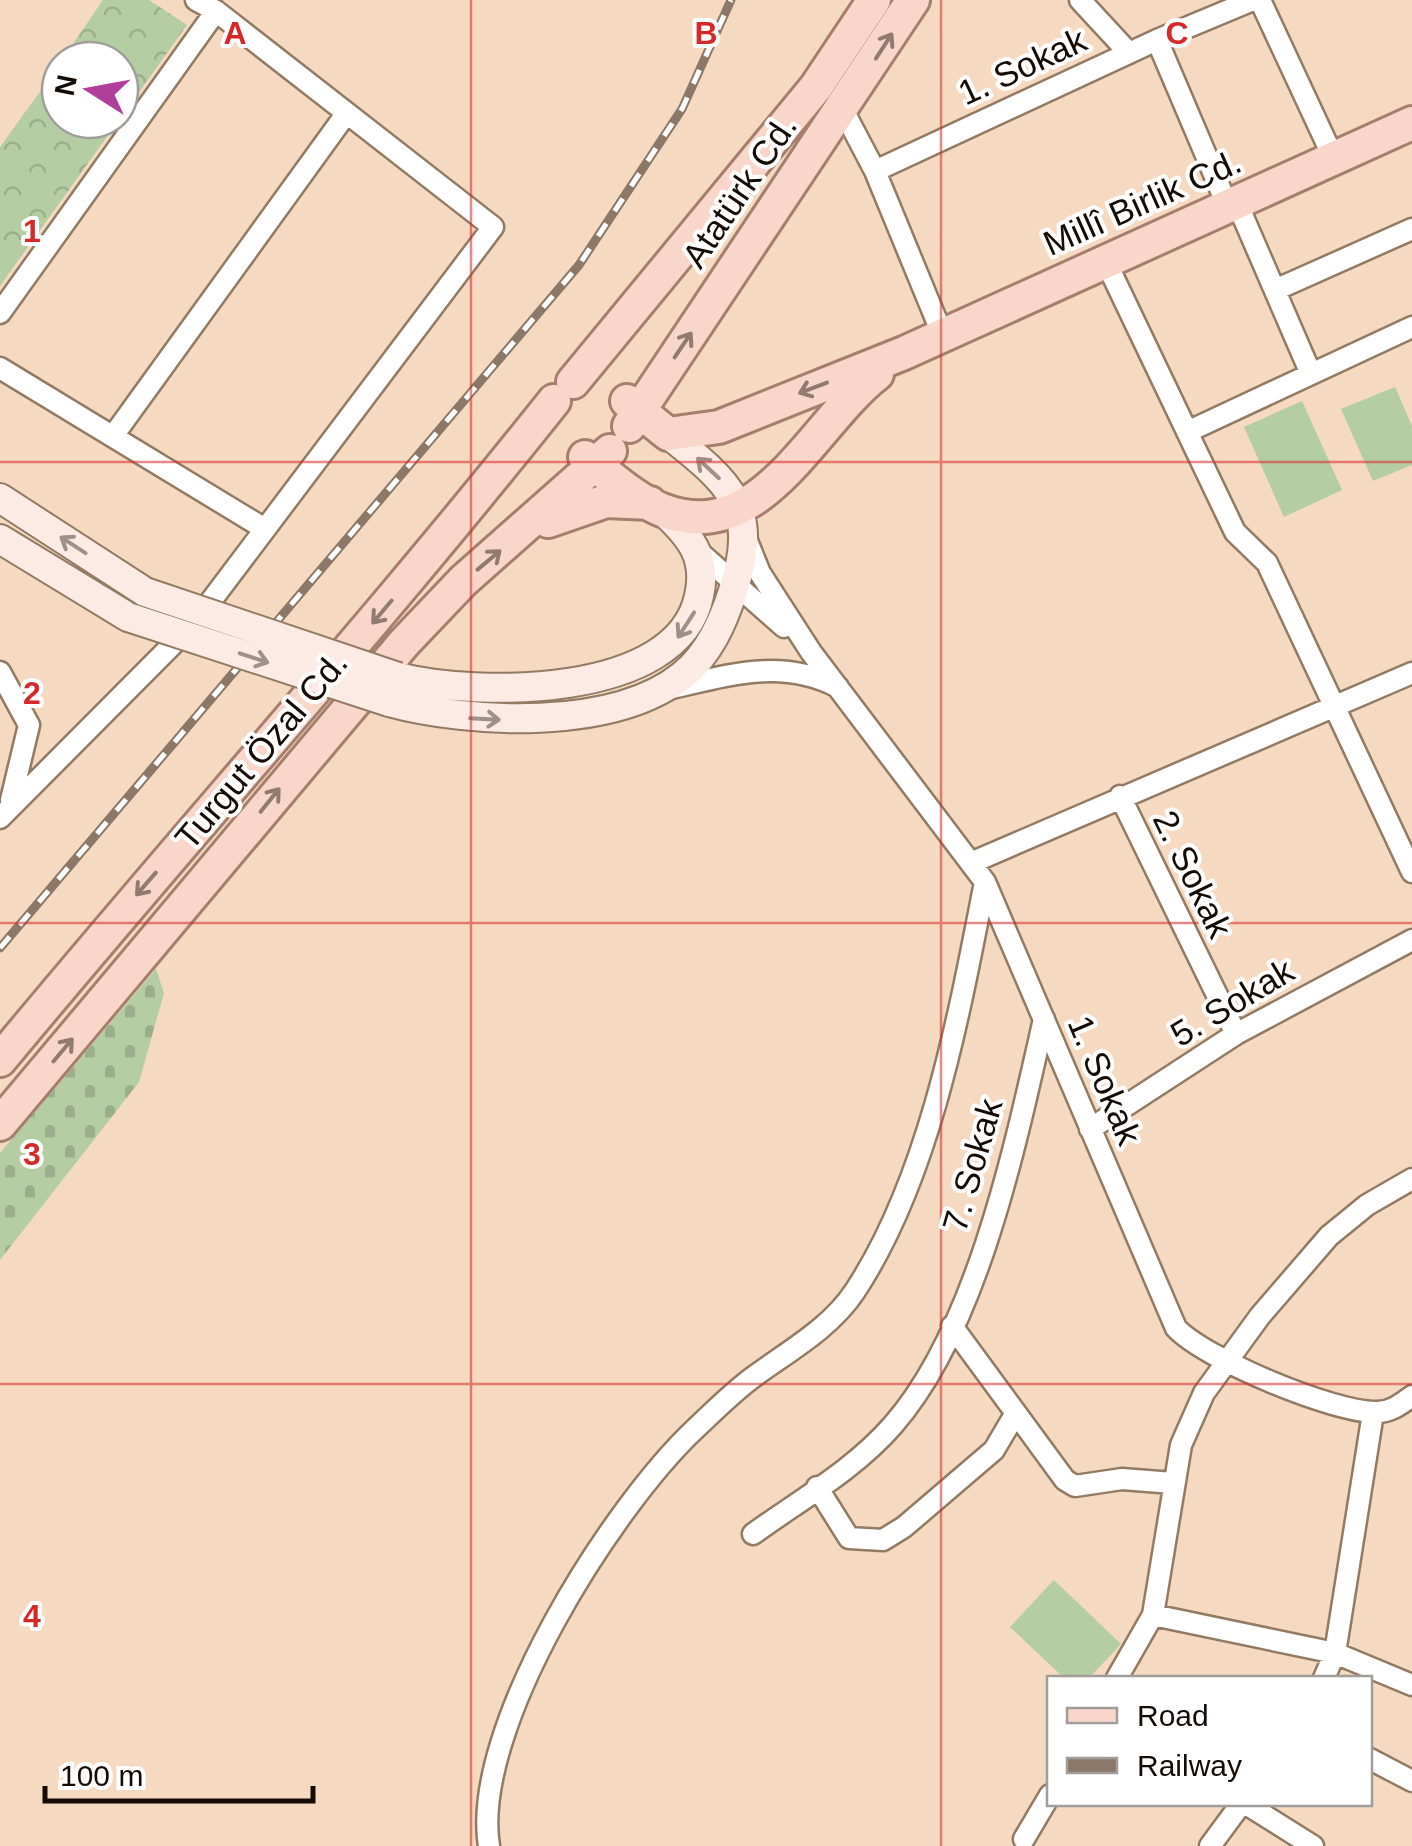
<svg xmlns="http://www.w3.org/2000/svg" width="1412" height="1846" font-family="Arial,sans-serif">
  <defs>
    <pattern id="forest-crowns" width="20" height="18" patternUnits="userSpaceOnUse" patternTransform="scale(2.5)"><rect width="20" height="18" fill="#b4cda3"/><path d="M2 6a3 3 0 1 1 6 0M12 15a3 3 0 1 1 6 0" fill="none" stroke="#9aaf8b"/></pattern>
    <pattern id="cemetery-stones" width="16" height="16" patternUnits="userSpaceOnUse" patternTransform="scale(2.5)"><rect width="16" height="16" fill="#b4cda3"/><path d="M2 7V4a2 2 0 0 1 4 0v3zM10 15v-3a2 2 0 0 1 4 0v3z" fill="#9aaf8b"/></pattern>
  </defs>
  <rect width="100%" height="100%" fill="#f5dac1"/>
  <path fill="url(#forest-crowns)" d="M103,0H149L187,25L120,119V60H62Z
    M60,64V120H119L0,286V147Z"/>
  <path fill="url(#cemetery-stones)" d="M156,969L164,993L139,1082L0,1260V1153Z"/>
  <path fill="#b4cda3" d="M1395,387L1412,426V465L1373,481L1341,409Z
    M1302,401L1342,490L1284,517L1244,427Z
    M1054,1580L1121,1644L1089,1678H1064L1010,1627Z"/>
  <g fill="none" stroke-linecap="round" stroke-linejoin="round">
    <g stroke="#927a63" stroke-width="25">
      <path id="minor" d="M1080,0L1129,53
        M1260,0L1334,159
        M1157,40L1228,207
        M843,110L875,171L943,336
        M875,171L1157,40L1253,0
        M1237,203L1311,374
        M1106,262L1235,532L1267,563L1412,872
        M1275,290L1412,229
        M0,313L216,11
        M0,368L265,529
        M1187,432L1412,327
        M113,436L346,114
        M745,536L760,573L811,652L985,882L1176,1328C1205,1359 1334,1413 1377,1412C1391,1412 1401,1404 1412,1396
        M698,551L784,627
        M0,672L29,725L11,800
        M672,688C729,675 782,658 838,687
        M1120,796L1236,1034
        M0,818L195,622L493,227L216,11L196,0
        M973,862L1412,673
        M1090,1129L1236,1034L1412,940
        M952,1326L1065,1480L1075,1486L1122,1479L1173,1483
        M817,1487L849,1538L883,1540L904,1527L994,1450L1014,1416
        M753,1534C800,1500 855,1469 893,1425C978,1328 1016,1142 1044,1019
        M1153,1615L1335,1653L1412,1685
        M1117,1678L1153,1615L1181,1445L1204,1393L1260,1316L1329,1236L1367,1205L1412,1179
        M1324,1678L1335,1653L1373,1413
        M1370,1759L1412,1781
        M1246,1804L1313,1846
        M1024,1839L1050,1795
        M489,1846C470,1729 612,1507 695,1429C713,1412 732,1393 752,1378C787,1352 830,1329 855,1291C930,1177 959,1015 985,882
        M1210,1846L1241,1804"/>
    </g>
    <g stroke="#927a63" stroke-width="32">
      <path id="secondary" d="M0,498L145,592
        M0,539L128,617
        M398,677C477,697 678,699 699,596C708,557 690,536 662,510
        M389,702C470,724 614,731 683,675C709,654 723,622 733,591C760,508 731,484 668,434"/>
    </g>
    <g stroke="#a57e6d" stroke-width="38">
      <path id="primary" d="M573,382L816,87L874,0
        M627,401L668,434L719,427L904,353L1412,123
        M629,426L913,0
        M585,457C608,474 634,499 662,510C761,549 813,423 877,374
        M548,521L606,501L650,503
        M0,1060C183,839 375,626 554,401
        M0,1124L404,643L463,581L610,451"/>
    </g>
    <use href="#minor" stroke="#fff" stroke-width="20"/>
    <use href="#secondary" stroke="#fbebe4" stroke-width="28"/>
    <use href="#primary" stroke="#f8d7ca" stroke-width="32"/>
    <g stroke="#8b7868" stroke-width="9">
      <path id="rail" d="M0,948L579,265L682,109L731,0"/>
    </g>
    <use href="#rail" stroke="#fff" stroke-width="5" stroke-dasharray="15" stroke-linecap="butt"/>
    <g stroke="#927a63" stroke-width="32" stroke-linecap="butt">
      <path id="secondary-bridge" d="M145,592L398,677
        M128,617L389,702"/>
    </g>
    <use href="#secondary-bridge" stroke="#fbebe4" stroke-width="28"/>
  </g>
  <defs><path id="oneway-shaft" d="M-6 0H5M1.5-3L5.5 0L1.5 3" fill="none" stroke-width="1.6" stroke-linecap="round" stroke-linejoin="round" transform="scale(2.5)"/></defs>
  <g stroke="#917b71">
    <use href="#oneway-shaft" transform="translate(884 46) rotate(-57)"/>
    <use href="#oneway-shaft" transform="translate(683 345) rotate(-56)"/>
    <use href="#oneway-shaft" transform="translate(813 388) rotate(159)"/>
    <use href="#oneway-shaft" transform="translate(489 560) rotate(-40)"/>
    <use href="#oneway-shaft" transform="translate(382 612) rotate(130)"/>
    <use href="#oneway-shaft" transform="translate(270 800) rotate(-51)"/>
    <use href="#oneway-shaft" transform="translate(146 884) rotate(131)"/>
    <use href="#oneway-shaft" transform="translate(63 1050) rotate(-50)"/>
  </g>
  <g stroke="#9f918a">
    <use href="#oneway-shaft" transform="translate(708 468) rotate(-137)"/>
    <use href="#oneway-shaft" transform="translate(73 545) rotate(-147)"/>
    <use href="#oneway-shaft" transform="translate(686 625) rotate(123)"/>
    <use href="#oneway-shaft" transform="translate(254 658) rotate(18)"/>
    <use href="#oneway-shaft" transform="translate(485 719) rotate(3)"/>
  </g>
  <path fill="none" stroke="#d62828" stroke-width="2.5" stroke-opacity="0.55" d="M471,0V1846M941,0V1846M0,462H1412M0,923H1412M0,1384H1412"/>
  <g text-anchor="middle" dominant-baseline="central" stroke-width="8" stroke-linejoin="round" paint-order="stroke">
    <g font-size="35" fill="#140b04" stroke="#fff">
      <text transform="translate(1022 66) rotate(-25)">1. Sokak</text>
      <text transform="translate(739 191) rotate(-56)">Atatürk Cd.</text>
      <text transform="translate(1142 202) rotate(-24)">Millî Birlik Cd.</text>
      <text transform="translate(261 750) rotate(-50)">Turgut Özal Cd.</text>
      <text transform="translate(1193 874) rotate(64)">2. Sokak</text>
      <text transform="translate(1232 1002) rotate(-31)">5. Sokak</text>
      <text transform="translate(1105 1080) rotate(67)">1. Sokak</text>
      <text transform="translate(972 1165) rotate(-74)">7. Sokak</text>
    </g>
  </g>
  <g font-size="32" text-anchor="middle" font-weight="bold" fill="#d62828" stroke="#fff" stroke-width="8" stroke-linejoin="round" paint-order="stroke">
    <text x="235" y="44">A</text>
    <text x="706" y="44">B</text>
    <text x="1177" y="44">C</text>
    <text x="32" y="242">1</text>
    <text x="32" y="704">2</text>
    <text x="32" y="1165">3</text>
    <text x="32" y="1627">4</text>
  </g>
  <rect x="1047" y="1676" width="325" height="130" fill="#ffffff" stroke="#a19d9b" stroke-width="2.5"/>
  <rect x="1067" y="1708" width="50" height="15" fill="#f8d7ca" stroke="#a19d9b" stroke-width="2.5"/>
  <text x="1137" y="1726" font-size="30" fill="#140b04">Road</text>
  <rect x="1067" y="1758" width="50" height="15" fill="#8b7868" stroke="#a19d9b" stroke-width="2.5"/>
  <text x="1137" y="1776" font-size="30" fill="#140b04">Railway</text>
  <g transform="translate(90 90) rotate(281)"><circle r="48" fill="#ffffff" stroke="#a19d9b" stroke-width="2.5"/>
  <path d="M0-8L18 38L0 25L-18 38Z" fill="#b03f9b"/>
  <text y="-15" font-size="28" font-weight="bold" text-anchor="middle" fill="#140b04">N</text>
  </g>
  <path d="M45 1786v15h268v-15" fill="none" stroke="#140b04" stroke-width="5"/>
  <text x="60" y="1786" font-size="30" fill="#140b04" stroke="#ffffff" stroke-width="8" paint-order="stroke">100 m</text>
</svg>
